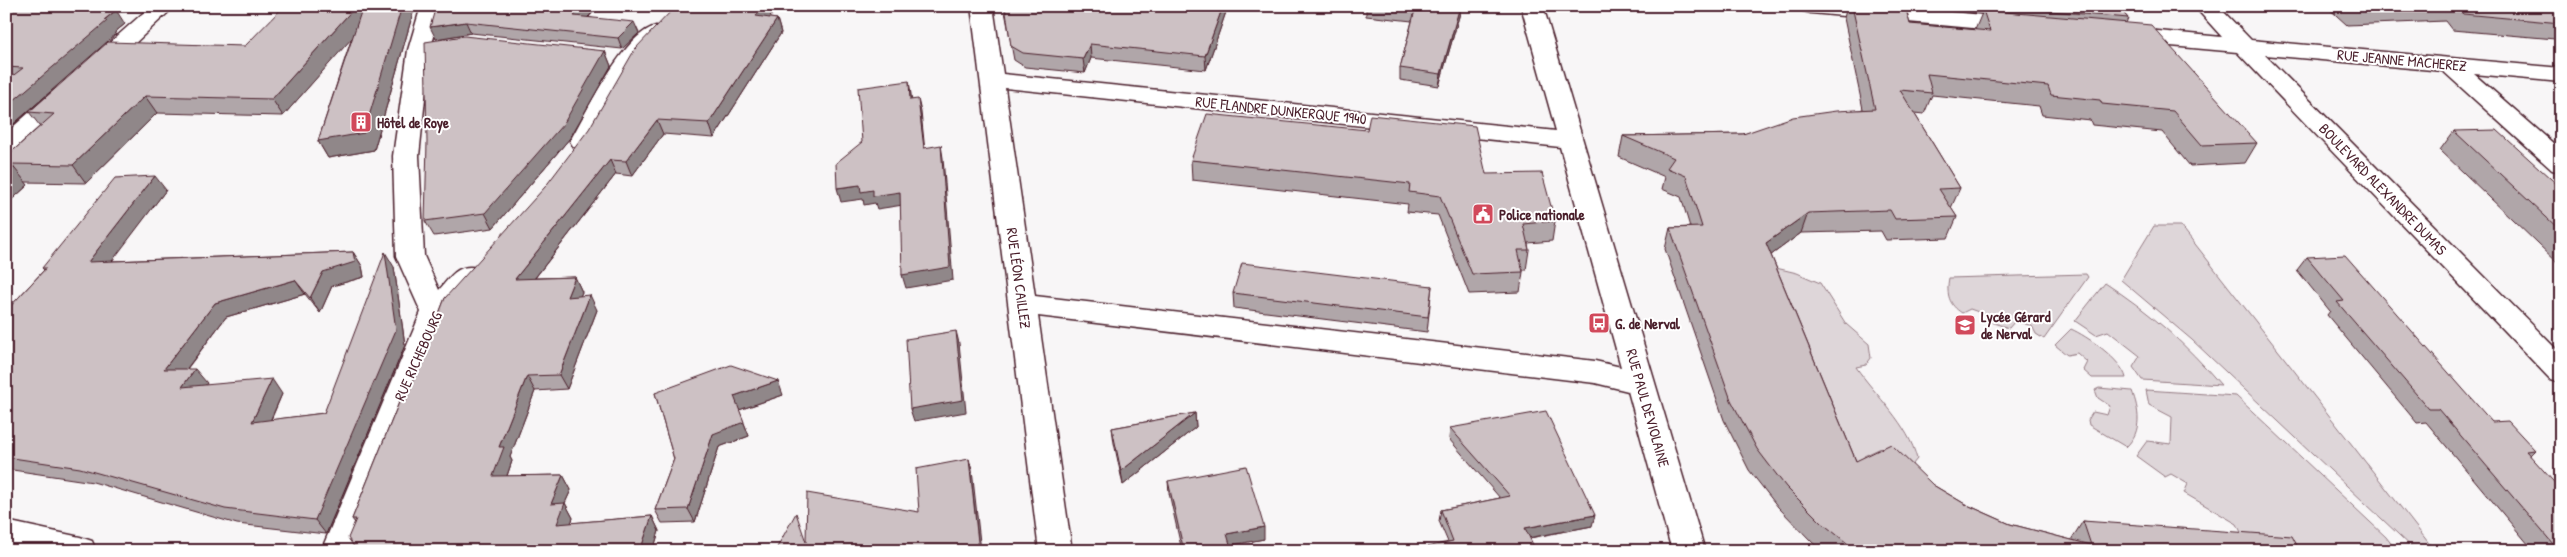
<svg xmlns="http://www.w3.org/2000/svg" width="2567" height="557" font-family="'Patrick Hand',sans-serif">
  <rect width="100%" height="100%" fill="#f8f6f7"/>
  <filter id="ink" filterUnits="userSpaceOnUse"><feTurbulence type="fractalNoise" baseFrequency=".02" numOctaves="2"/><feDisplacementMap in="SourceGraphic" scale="10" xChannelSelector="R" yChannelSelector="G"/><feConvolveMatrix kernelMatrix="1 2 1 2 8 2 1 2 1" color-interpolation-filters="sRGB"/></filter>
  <g filter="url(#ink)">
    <path fill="#ded6d9" stroke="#947a82" d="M2154,226H2181L2435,551H2416L2192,340L2121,280Z
      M1759,264L1797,273L1820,283L1846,324L1869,344L1871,358L1866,365L1856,367C1875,395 1909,425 1917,459L1907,471L1881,448L1864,456L1872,470L1847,480Z
      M2086,274L2088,277L2044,339L2036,334L2032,326L2015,321L2009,328L1987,321V315L1970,309L1962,313C1949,305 1946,294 1949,278Z
      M2105,283C2149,311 2187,345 2221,385L2142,380L2133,367L2140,356L2108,331L2096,335L2075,321Z
      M2071,329C2087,336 2122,360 2126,378H2092L2083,370L2087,362L2077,353L2067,355L2055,345Z
      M2099,388L2132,391C2139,410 2143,431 2126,447L2089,425L2088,420L2093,412L2107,415L2110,406L2098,398L2095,390Z
      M2146,390L2236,396L2386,537L2397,551H2250L2237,524L2184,493L2188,484L2171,474L2165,477L2136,456L2147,441L2171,444L2172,417L2149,405Z"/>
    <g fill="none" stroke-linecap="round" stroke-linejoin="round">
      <g stroke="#4a1f2b" stroke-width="3">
        <path id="street" d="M151,6H175L104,72L96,74L88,72L84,67L88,62Z
          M421,6H443L430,50L419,156L424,256L439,290C451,276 458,263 478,268L482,275L447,316L354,551H321L421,312L396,256L393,156L408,50Z
          M971,6H993L1003,74L1556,131L1521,6H1543L1705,551H1672L1628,391L1595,383L1038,316L1072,551H1039ZM1005,88L1560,147L1621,367L1595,361L1035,296Z
          M1800,6H1885L2016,18L2024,20L2027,25L2024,30L2016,32L1811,13L1803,11Z
          M2194,6H2218L2251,40L2561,68V82L2474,74L2561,150V172L2552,170L2443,71L2265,55L2561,354V383L2551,380L2237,52L2126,42L2118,40L2115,35L2118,30L2126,28L2222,37Z
          M656,26L664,28L667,33L639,63L591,146L582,149L573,146L570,141C587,112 623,34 656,26Z
          M63,88L71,90L75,95L71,100L15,152L6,154V133L55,90Z
          M6,521L80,537L92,541L96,551H20L6,548Z"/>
      </g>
      <use href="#street" fill="#fff" fill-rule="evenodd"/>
    </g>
    <path fill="#b0a6a9" stroke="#4a1f2b" d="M6,6H63L125,24L115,32L116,34L9,128H6V81L8,80H6Z
      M415,6L374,150L328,158L318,141L352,37L283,116L157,113L86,183L25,182L28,185L6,205V157L40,126L29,112L245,46Z
      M436,6L596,9L589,17L639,33L622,49L471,33L436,39Z
      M1004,6H1228L1206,70L1091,58L1085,73L1025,67L1014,60Z
      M1366,6H1462L1439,86L1400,80V68L1412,21L1366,16Z
      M1847,6H1905L1910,24L1975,30L1982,13L1969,12L1967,6H2117L2128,18L2126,23L2257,143L2245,163L2190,166L2162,132L2092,125L2090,120L2042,115L2039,106L1932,95L1924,114L1914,113L1960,188L1951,208L1957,217L1948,238L1886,240L1881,231L1801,233L1771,255L1856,461L1933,485L1965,504L2010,524L2071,540L2083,521L2300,551H1822L1813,543L1778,507L1749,470L1724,420L1665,249L1670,228L1690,227L1681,197L1662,189L1665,177L1619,157L1623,136L1743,134L1863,109L1844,18Z
      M2326,6H2555L2560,12H2561V46L2555,39L2452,30L2445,21L2347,25Z
      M769,18L777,19L781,33L714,138L663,134L632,176L616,174L535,278L575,277L582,292L580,296L597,310L567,389L535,391L510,457L512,461L507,476L563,475L571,490L565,503L573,518L571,523L652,516L659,531L653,551H357L355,523L352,519L404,390L408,395L445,298Z
      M605,51L611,66L570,138L493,228L434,236L425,221Z
      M2454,131L2561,188V266L2440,150Z
      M1191,160L1486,174L1555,221L1552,241L1528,243L1529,250L1526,270H1523V272L1520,292L1469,294L1438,215L1407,212L1408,204L1192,180Z
      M166,190L111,261L353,252L362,266L364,277L332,286L320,313L305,294L226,317L187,369L207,383L205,385L282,394L271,420L324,413L394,267L405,345L326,534L237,524L93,482L6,469V311L44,270L42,268Z
      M2307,257L2492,422L2535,450L2530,455L2561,551H2534L2426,422L2417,423L2327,315L2330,311L2297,270Z
      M1432,286L1427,332L1234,308L1233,293Z
      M655,393L783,395L739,410L749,436L719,447L695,522L662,523L655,510L674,459Z
      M1195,413L1196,427L1123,485L1114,443L1112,428Z
      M1450,428L1592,526L1530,538L1448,542L1439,521L1441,510L1500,498L1449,439Z
      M1168,481L1264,539L1230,545L1232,551H1182L1169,493Z"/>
    <path fill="#908789" stroke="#4a1f2b" d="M356,6H373L376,11L283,116L272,99Z
      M402,6H415L374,150L328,158L318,141Z
      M583,6H595L596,9L578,27L574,16Z
      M764,6H778L761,30L756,16Z
      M1223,6H1228L1206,70L1205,56Z
      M1460,6H1462L1439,86L1441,74Z
      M116,10L125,24L115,32L116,34L9,128L6,125V107Z
      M777,19L781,33L714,138L709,123Z
      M466,22L471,33L436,39L430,27Z
      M634,22L639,33L622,49L618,38Z
      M1090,44L1091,58L1085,73L1083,59Z
      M605,51L611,66L570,138L493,228L485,213Z
      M909,81L911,94L913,113L910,100Z
      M145,96L157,113L86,183L73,165Z
      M918,99L921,112L926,161L924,148Z
      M657,120L663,134L632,176L626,161Z
      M941,145L943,158L953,280L906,288L902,275Z
      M610,160L616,174L523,293L515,279Z
      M11,164L28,185L6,205V175Z
      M155,176L166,190L100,277L88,262Z
      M860,185L873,190L900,192L903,205L877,209L875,203L864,205L863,199L841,202L837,188Z
      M1808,213L1801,233L1759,264L1766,243Z
      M353,252L362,266L364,277L332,286L320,313L310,298L323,272Z
      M385,252L394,267L405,345L326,534L315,520Z
      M575,277L582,292L574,311L567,297Z
      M295,280L305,294L226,317L175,384L164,369L215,303Z
      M590,295L597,310L567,389L559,375Z
      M956,331L959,343L966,412L914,421L910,409Z
      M195,369L207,383L194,402L182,387Z
      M527,376L535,391L510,457L512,461L502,490L493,476L499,447Z
      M272,379L282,394L263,437L252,422Z
      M778,381L783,395L739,410L749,436L719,447L695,522L688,509L713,434L734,396Z
      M1195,413L1196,427L1123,485L1121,471Z
      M969,459L972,470L981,551H979Z
      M563,475L571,490L565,503L573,518L565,538L557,524L551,504Z
      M1595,515L1592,526L1523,539L1525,528Z
      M652,516L659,531L653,551H640Z
      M1264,527V539L1228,546L1227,534Z"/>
    <path fill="#cdc1c4" stroke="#4a1f2b" d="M6,6H56L116,10L104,20L107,21L6,107V81L23,68L6,67Z
      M284,6H356L272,99L145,96L73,165L11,164L14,168L6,175V157L54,114L29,112L108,42L245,46Z
      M363,6H402L364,133L318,141Z
      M436,6H583L574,16L634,22L618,38L466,22L430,27Z
      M674,6H764L756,16L777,19L709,123L657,120L626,161L610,160L515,279L575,277L567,297L590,295L559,375L527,376L499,447H504L493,476L563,475L551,504L565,503L557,524L652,516L640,551H357L348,538L356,519H352L404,390L406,400L445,298L545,187L589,129L635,49L674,8Z
      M1005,6H1223L1205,56L1090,44L1083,59L1023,53L1011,46Z
      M1384,6H1460L1441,74L1400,68L1415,10Z
      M1852,6H1905L1910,24L1990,31L1983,10L2151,25L2257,143L2202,145L2173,111L2102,104L2100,100L2051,95L2048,86L1927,74L1932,93L1900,90L1960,188L1939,189L1957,217L1895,219L1890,210L1808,213L1766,243L1856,461L1891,444L1933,485L1965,504L2010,524L2091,545L2083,521L2292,536L2300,551H1857L1822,523L1786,487L1757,449L1731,400L1670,228L1702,227L1686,176L1667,168L1674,158L1623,136L1743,134L1793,117L1836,111L1875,109Z
      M1995,6H2117L2128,18Z
      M2353,6H2434L2357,10Z
      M2456,6H2555L2560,12H2561V23L2463,14Z
      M464,36L605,51L564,123L485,213L425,221L427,142L425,42Z
      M909,81L910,100L918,99L924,148L941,145L950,267L902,275L900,192L873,196V190L861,192L860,185L837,188L836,163L862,142L858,88Z
      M1207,114L1367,130L1370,115L1475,126L1486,174L1542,173L1555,221L1523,224L1529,250H1518L1523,272L1472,274L1440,196L1409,192L1410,184L1191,160Z
      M2497,130L2561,188V231L2454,131Z
      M155,176L88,262L353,252L355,262L323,272L310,298L295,280L215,303L164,369H195L182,387L272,379L252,422L324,413L385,252L396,330L315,520L225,509L80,468L6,457V311L46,268H42L115,178Z
      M2345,255L2492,422L2508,421L2535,450L2526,451L2561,490V551H2559L2438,409H2429L2337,302L2344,301L2307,257Z
      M1242,263L1432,286L1428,317L1233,293Z
      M956,331L963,400L910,409L906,339Z
      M731,365L778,381L734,396L744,422L713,434L688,509L655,510L674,459L655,393Z
      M1546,411L1595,515L1525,528L1536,551H1409L1453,541L1441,510L1510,496L1450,428Z
      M1195,413L1121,471L1112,428Z
      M969,459L979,551H775L796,513L806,542L807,493L919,512L916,469Z
      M1246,466L1264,527L1227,534L1232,551H1184L1168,481Z"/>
  </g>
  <defs>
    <g id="building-square" transform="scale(1.125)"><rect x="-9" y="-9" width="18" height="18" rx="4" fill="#d1495b" stroke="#fff"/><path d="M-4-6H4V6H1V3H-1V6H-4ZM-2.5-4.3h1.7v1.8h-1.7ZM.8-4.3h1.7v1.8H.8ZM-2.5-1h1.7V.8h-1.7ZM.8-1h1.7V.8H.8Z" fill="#fff"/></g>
    <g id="civic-square" transform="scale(1.125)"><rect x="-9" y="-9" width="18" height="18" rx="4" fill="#d1495b" stroke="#fff"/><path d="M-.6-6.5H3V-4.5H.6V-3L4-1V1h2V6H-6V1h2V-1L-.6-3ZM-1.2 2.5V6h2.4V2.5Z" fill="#fff"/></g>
    <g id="bus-square" transform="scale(1.125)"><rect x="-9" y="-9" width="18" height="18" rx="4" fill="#d1495b" stroke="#fff"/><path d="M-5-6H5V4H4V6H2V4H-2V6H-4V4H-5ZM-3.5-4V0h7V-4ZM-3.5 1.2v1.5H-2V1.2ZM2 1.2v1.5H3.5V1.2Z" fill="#fff"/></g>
    <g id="school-square" transform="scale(1.125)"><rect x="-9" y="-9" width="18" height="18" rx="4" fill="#d1495b" stroke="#fff"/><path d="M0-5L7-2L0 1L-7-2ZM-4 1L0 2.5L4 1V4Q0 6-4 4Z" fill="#fff"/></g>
  </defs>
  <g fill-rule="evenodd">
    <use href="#building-square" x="361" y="122"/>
    <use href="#civic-square" x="1483" y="214"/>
    <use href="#bus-square" x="1599" y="323"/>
    <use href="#school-square" x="1965" y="325"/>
  </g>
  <g text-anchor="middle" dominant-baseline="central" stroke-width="4" stroke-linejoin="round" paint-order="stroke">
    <g font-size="15" fill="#4a1f2b" stroke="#fff">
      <text transform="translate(2402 60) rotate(5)">RUE JEANNE MACHEREZ</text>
      <text transform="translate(1281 110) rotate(6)">RUE FLANDRE DUNKERQUE 1940</text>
      <text transform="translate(2383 189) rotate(46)">BOULEVARD ALEXANDRE DUMAS</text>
      <text transform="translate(1019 278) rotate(82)">RUE LÉON CAILLEZ</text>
      <text transform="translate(418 356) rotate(-66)">RUE RICHEBOURG</text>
      <text transform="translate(1648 408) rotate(74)">RUE PAUL DEVIOLAINE</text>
    </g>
    <g font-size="15" font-weight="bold" fill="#4a1f2b" stroke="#fff" text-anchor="start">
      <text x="377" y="122">Hôtel de Roye</text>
      <text x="1499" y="214">Police nationale</text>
      <text x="1981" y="316">Lycée Gérard<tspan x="1981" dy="17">de Nerval</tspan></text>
      <text x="1615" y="323">G. de Nerval</text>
    </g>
  </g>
  <rect width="2567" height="557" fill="none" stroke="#fff" stroke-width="25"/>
  <rect x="12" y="12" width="2542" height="532" fill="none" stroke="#4a1f2b" stroke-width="2" filter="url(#ink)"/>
</svg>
